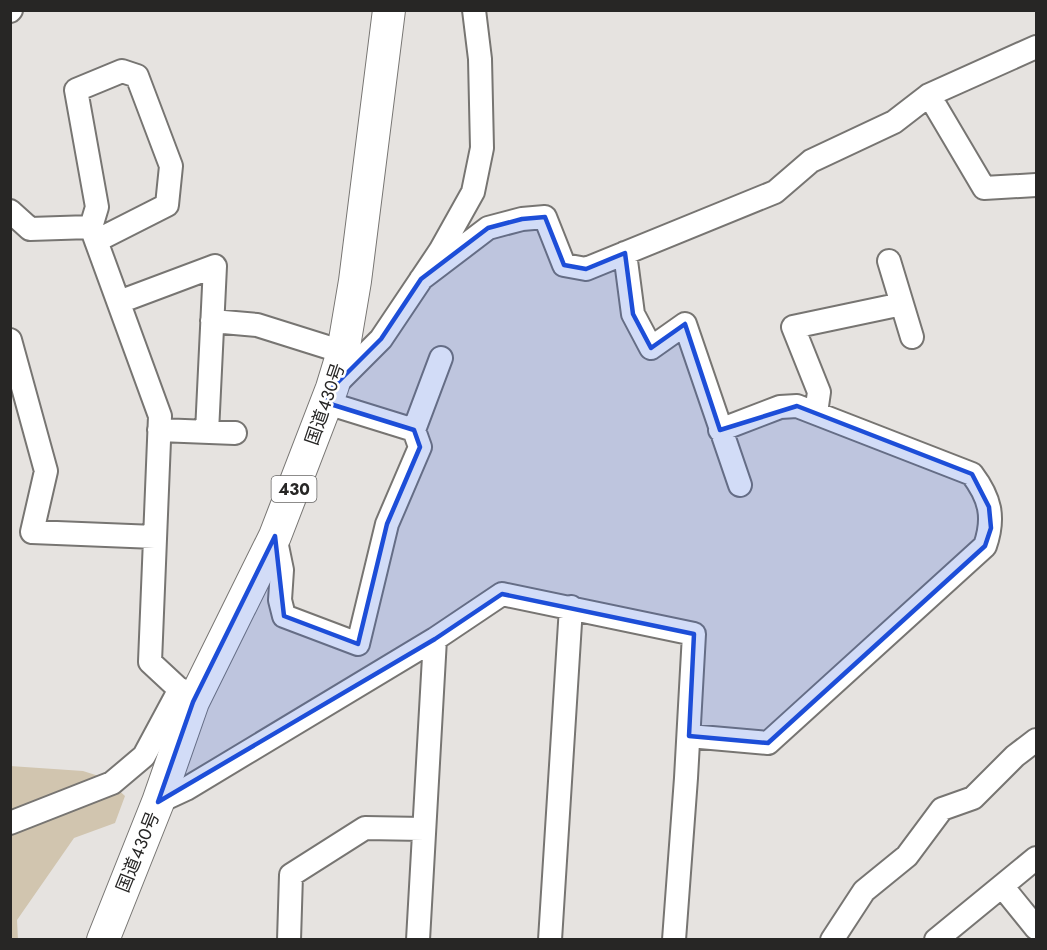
<svg xmlns="http://www.w3.org/2000/svg" width="1047" height="950" font-family="Jost,'Noto Sans JP',sans-serif">
  <rect width="100%" height="100%" fill="#e6e3e0"/>
  <path fill="#d1c5af" d="M10,766L83,771L105,778L125,796L115,823L74,838L17,920L18,940L10,939Z"/>
  <g fill="none" stroke-linecap="round" stroke-linejoin="round">
    <g stroke="#777572" stroke-width="26">
      <path id="minor" d="M10,11L11,10
        M929,95L984,188L1036,185
        M10,211L30,229L91,227L160,416L150,662L193,702
        M91,227L97,207L76,90L122,71L137,76L171,166L167,205L96,241
        M625,253L633,314L651,348L685,324L740,485
        M889,261L912,337
        M421,279L488,228L522,219L545,217L564,265L586,269L775,192L811,161L894,122L929,95L1036,47
        M119,302L215,266L207,432
        M212,321L257,325L343,352
        M10,340L46,471L32,532L155,537
        M335,385L381,339L440,251L473,192L482,148L480,59L474,10
        M816,413L819,392L793,327L902,304
        M159,430L235,433
        M414,430L441,358
        M275,536L282,570L280,600L284,616L358,644L387,524L420,447L414,430L327,403
        M689,736L768,743L985,546C995,517 990,498 972,474L797,406L780,407L720,430
        M158,802L186,789L435,639L502,594L694,634L686,778L674,940
        M10,823L112,783L144,756L180,689
        M1002,886L1036,928
        M289,940L291,875L365,828L424,829
        M418,940L435,639
        M550,940L571,607
        M832,940L864,891L907,856L942,809L973,798L1015,756L1036,740
        M936,940L1036,858"/>
    </g>
    <g stroke="#777572" stroke-width="34">
      <path id="highway" d="M103,940L158,802L193,702L275,536L332,388L343,352L355,281L389,10"/>
    </g>
    <use href="#minor" stroke="#fff" stroke-width="22"/>
    <use href="#highway" stroke="#fff" stroke-width="32"/>
  </g>
  <path fill="#1d4ed8" fill-opacity="0.2" stroke="#1d4ed8" stroke-width="4.5" stroke-linejoin="round" d="M545,217L564,265L586,269L625,253L633,314L651,348L685,324L720,430L797,406L972,474L989,507L991,528L985,546L768,743L689,736L694,634L502,594L435,639L158,802L193,702L275,536L284,616L358,644L387,524L420,447L414,430L327,403L332,388L381,339L421,279L488,228L522,219Z"/>
  <g text-anchor="middle" dominant-baseline="central" stroke-width="5" stroke-linejoin="round" paint-order="stroke">
    <rect fill="#fff" stroke="#686766" stroke-width="1.5" x="271.5" y="476" width="45" height="26" rx="4.5"/>
    <g font-size="16" font-weight="bold" fill="#272625">
      <text x="294" y="489">430</text>
    </g>
    <g font-size="18" fill="#272625" stroke="#fff">
      <text transform="translate(325 404) rotate(-71)">国道430号</text>
      <text transform="translate(138 852) rotate(-68)">国道430号</text>
    </g>
  </g>
  <rect width="1047" height="950" fill="none" stroke="#272625" stroke-width="24"/>
</svg>
